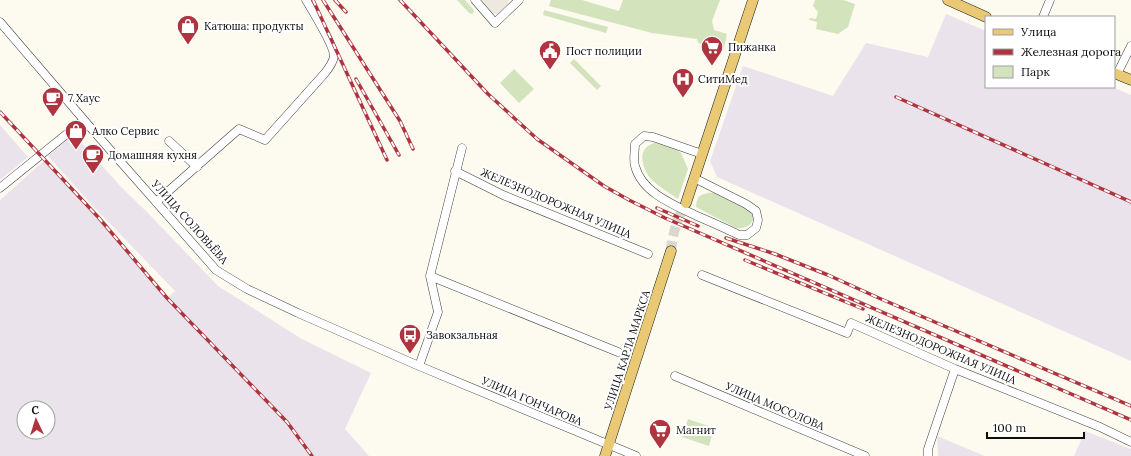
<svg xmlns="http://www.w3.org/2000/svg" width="1131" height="456" font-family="Lora,serif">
  <rect width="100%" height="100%" fill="#fdfaf0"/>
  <path fill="#eae3eb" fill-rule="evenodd" d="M946,14L986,31V87H1113L1131,95V361L717,177L710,161L743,66L833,96L866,43L928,57Z
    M0,125L28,157L0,180Z
    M74,134L122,188L146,211L218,286L302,339L371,373L345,429L369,456H0V200L45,160L107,227L167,298L175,291L92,205L48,156ZM24,408H48V432H24Z
    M1085,431L1131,449V456H1074Z
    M937,436L985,456H938Z"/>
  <path fill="#d3e4bd" d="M457,0H465L473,9L474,12L472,14L469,13Z
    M551,0H582L619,11L623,0H720L712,21L714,30L727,34L724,48L718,46L717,49L698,43L697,39L652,33L549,6Z
    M815,0H843L855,4L848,27L838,34L816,29L817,22L809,20L810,18L816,19L818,12L813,6Z
    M544,10L608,27L606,33L543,15Z
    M574,59L601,86L597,90L570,63Z
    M514,69L534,89L519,103L500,83Z
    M659,143L672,146L681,153L688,169L678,199C671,194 655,184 650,178C643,169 637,151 650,145C652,143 656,143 659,143Z
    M708,193C711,193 715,192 718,193C724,195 748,208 751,212C758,223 745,230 736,228L696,207C697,197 698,195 708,193Z
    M688,419L714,428L709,446L682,437Z"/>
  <path fill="#ede9df" d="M480,0H509L508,6L500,14H494L489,11Z"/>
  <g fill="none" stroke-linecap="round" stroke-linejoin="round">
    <path stroke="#d9d7ce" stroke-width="10" stroke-dasharray="10 5" stroke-linecap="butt" d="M671,251C672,234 678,217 686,203"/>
    <g stroke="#414141" stroke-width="9">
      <path id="minor" d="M475,0L495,23L519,0
        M1043,17L1050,0
        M0,22L90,127L216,270L247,289L298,313L419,366L636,456
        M1117,74L1131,46
        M169,141L197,167
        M455,171L503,195L648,254
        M694,178L746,204L756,211L758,220L756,228L747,235H739C725,228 711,222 697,216C674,205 642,193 635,166C633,160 635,151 635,144L644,136L653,137L702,154
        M0,188L84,120
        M156,202L239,129L265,140L325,73C329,68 333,63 334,56C334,46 312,10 306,0
        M702,275L847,333L851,323L955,369L1100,427L1131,442
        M430,276L618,352
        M419,366L438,312L430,276L462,148
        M675,376L865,456
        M928,456V449L955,369"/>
    </g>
    <g stroke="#1f1f1f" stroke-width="11">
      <path id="major" d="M948,0L986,17
        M1114,73L1131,80
        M686,203L753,0
        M605,456L671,251"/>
    </g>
    <use href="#minor" stroke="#fff" stroke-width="8"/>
    <use href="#major" stroke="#e9c974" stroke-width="10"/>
    <g stroke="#ae353f" stroke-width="3.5">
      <path id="rail" d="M313,0L387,160
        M323,0L400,121L413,149
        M335,0L346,12
        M400,0L488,94L537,139L604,186L629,200L665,218L1131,420
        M356,79L399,155
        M896,97L1131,202
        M0,112L99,218L167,298L287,422L312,456
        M657,208L698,226
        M726,238L775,254L828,275L881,299L1131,406
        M745,260L863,309"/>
    </g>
    <use href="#rail" stroke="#fff" stroke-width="2" stroke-dasharray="6" stroke-linecap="butt"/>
  </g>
  <defs>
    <g id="shop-pin" transform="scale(1.15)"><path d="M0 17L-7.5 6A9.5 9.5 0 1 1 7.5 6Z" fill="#ae353f" stroke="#fff"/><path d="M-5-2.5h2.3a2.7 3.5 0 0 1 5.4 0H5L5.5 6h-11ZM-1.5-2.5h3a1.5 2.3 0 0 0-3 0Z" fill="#fff"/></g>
    <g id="supermarket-pin" transform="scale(1.15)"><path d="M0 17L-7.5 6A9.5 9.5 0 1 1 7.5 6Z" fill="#ae353f" stroke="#fff"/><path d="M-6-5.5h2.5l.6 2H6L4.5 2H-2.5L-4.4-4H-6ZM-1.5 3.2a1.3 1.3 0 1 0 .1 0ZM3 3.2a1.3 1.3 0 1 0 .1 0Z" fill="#fff"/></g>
    <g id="civic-pin" transform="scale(1.15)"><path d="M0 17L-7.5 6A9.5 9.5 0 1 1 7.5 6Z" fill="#ae353f" stroke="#fff"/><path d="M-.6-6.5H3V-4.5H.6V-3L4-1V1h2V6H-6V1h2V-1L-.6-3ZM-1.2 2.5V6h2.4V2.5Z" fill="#fff"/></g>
    <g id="hospital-pin" transform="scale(1.15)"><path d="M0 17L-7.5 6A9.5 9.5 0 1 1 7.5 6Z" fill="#ae353f" stroke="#fff"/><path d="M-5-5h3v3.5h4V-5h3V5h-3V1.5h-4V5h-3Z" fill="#fff"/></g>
    <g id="cafe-pin" transform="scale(1.15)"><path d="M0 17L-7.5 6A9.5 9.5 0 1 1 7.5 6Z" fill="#ae353f" stroke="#fff"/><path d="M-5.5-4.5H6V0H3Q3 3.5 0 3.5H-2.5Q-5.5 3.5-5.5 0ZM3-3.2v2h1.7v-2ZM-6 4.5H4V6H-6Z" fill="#fff"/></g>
    <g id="bus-pin" transform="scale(1.15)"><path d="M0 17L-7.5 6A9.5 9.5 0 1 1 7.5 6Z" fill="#ae353f" stroke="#fff"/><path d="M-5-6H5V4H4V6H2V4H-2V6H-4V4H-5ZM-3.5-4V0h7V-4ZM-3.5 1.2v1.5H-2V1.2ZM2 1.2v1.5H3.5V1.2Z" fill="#fff"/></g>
  </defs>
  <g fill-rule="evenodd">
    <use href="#shop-pin" x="188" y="26"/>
    <use href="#supermarket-pin" x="712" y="47"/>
    <use href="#civic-pin" x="550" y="51"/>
    <use href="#hospital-pin" x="683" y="79"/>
    <use href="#cafe-pin" x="53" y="98"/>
    <use href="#shop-pin" x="76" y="131"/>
    <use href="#cafe-pin" x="93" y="155"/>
    <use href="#bus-pin" x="410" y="335"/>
    <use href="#supermarket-pin" x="660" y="430"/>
  </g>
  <g text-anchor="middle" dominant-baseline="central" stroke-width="4" stroke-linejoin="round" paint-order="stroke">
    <g font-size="11" fill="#0e0e0e" stroke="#fff" text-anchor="start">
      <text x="204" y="26">Катюша: продукты</text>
      <text x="728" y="47">Пижанка</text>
      <text x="566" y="51">Пост полиции</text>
      <text x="698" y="79">СитиМед</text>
      <text x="68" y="98">7 Хаус</text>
      <text x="92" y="131">Алко Сервис</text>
      <text x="108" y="155">Домашняя кухня</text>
      <text x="426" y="335">Завокзальная</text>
      <text x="676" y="430">Магнит</text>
    </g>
    <g font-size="11" fill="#0e0e0e" stroke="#fff">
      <text transform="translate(556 203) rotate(23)">ЖЕЛЕЗНОДОРОЖНАЯ УЛИЦА</text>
      <text transform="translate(190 222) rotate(48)">УЛИЦА СОЛОВЬЁВА</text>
      <text transform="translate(941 349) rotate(23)">ЖЕЛЕЗНОДОРОЖНАЯ УЛИЦА</text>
      <text transform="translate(627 350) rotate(-72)">УЛИЦА КАРЛА МАРКСА</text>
      <text transform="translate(532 401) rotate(23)">УЛИЦА ГОНЧАРОВА</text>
      <text transform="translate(775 406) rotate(23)">УЛИЦА МОСОЛОВА</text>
    </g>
  </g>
  <rect x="985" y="16" width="130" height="72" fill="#ffffff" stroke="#9f9f9f"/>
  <rect x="993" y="29" width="20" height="6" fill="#e9c974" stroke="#9f9f9f"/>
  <text x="1021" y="36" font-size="12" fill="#0e0e0e">Улица</text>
  <rect x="993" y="49" width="20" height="6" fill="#ae353f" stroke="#9f9f9f"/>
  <text x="1021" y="56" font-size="12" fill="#0e0e0e">Железная дорога</text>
  <rect x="993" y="66" width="20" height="12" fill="#d3e4bd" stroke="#9f9f9f"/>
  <text x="1021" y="76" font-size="12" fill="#0e0e0e">Парк</text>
  <g transform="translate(36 420) rotate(356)"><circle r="19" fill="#ffffff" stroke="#9f9f9f"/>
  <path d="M0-3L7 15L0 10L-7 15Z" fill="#ae353f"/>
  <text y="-6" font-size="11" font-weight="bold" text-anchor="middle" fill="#0e0e0e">С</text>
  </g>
  <path d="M987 432v6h97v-6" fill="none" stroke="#0e0e0e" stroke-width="2"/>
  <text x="993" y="432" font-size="12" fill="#0e0e0e" stroke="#ffffff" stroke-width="3" paint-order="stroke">100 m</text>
</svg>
